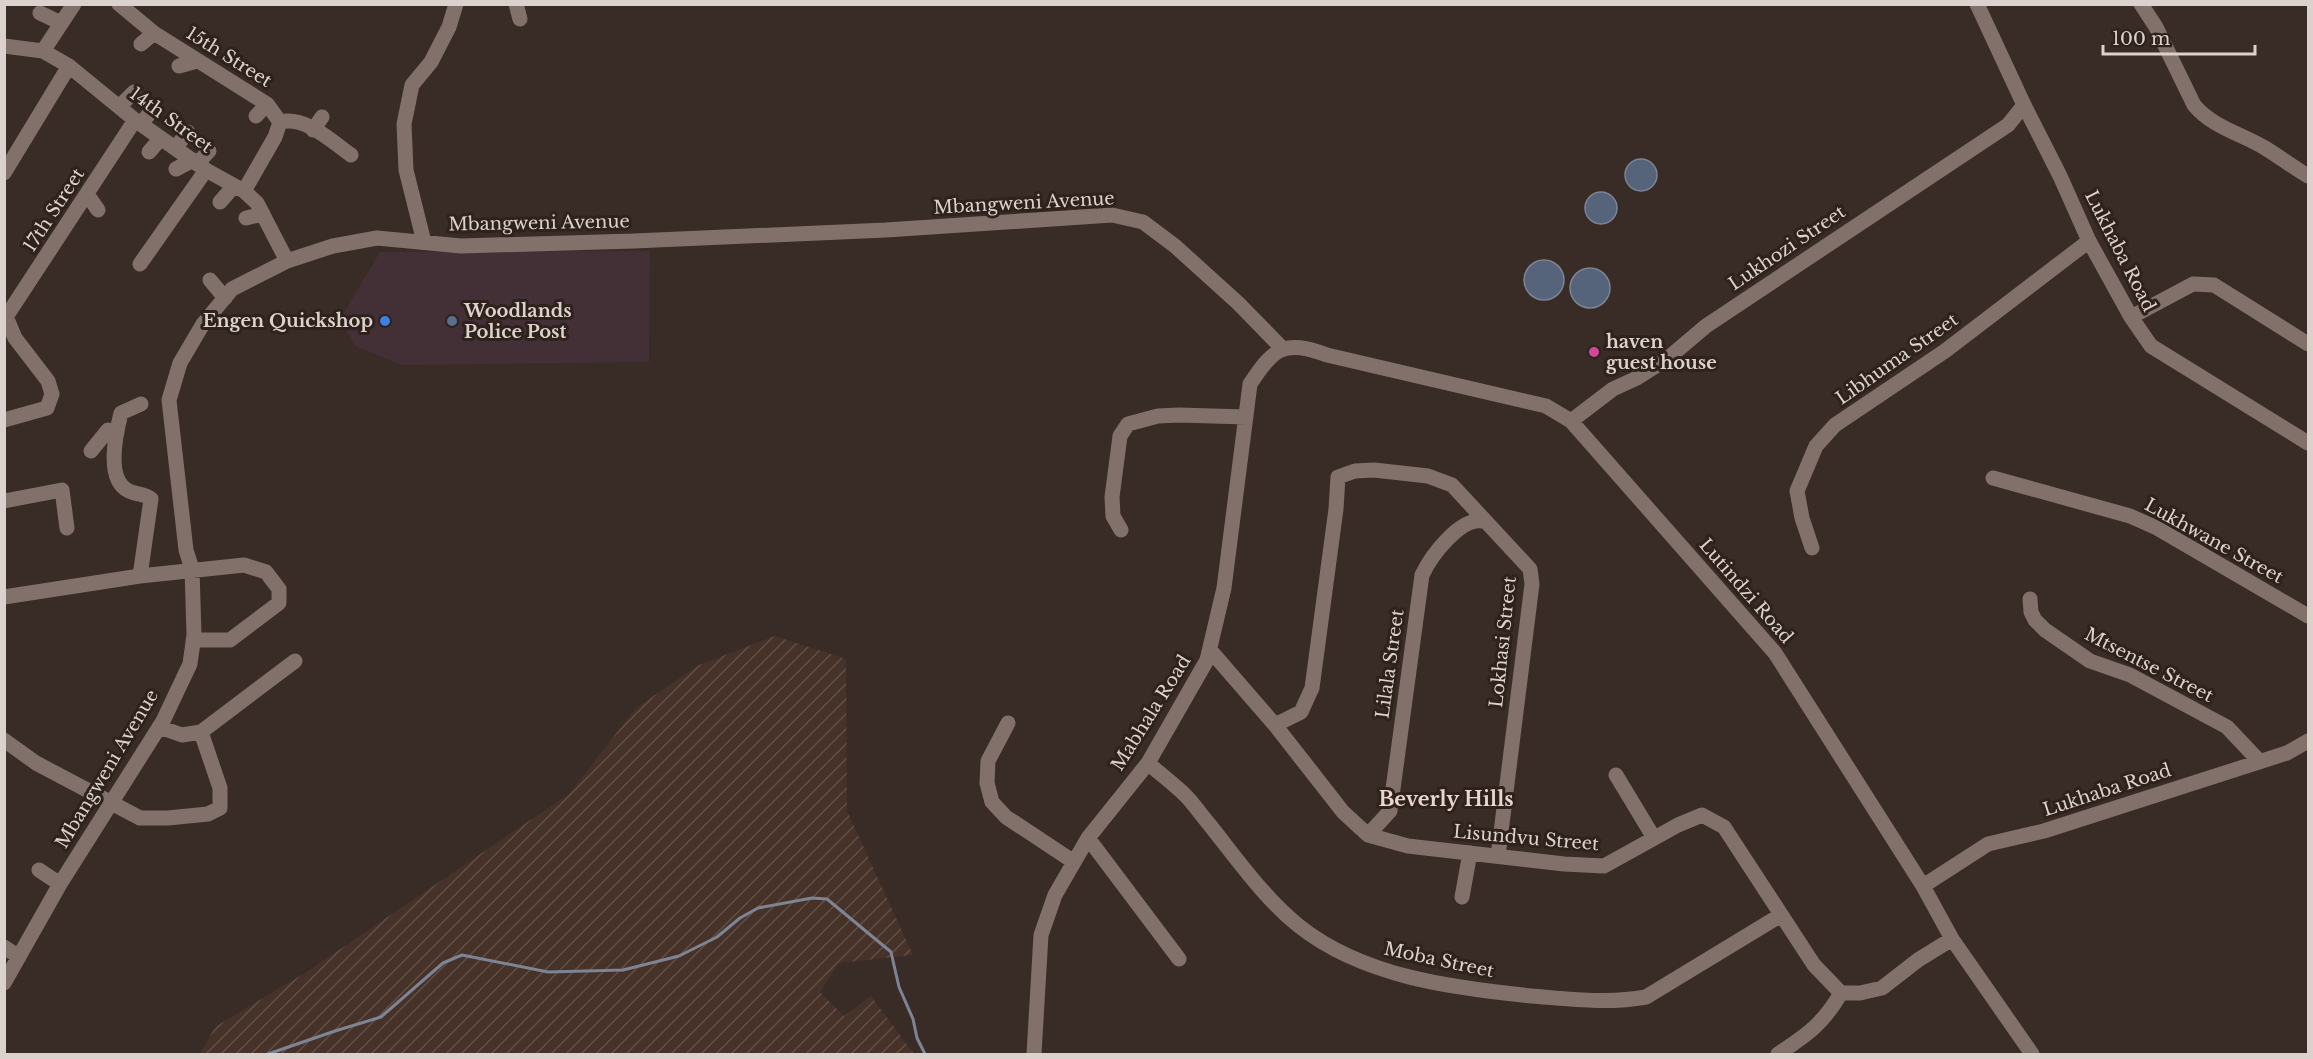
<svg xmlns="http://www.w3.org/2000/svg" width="2313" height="1059" font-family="'Libre Baskerville',serif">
  <defs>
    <pattern id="industrial-furrows" width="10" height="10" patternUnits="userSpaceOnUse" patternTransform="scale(1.5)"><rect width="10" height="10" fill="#463229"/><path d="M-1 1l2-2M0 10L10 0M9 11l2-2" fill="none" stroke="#604f47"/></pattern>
  </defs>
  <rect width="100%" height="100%" fill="#392b25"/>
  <path fill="#433036" d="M650,251L649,362L401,365L355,346L340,319L380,252Z"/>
  <path fill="url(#industrial-furrows)" d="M775,636L846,659L847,811L913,955L839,963L820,992L844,1016L871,996L914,1054H200L215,1027L305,973L569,794L636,708L699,665Z"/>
  <path fill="#55637b" stroke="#7d8494" stroke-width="1.5" d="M1625 175a16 16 0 1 1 32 0a16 16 0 1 1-32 0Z
    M1585 208a16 16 0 1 1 32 0a16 16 0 1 1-32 0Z
    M1524 280a20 20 0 1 1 40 0a20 20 0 1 1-40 0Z
    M1570 288a20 20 0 1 1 40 0a20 20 0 1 1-40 0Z"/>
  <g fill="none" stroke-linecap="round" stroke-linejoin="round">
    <path stroke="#7d8494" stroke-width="3" d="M268,1054L335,1031L381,1017L443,963L462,955L548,972L623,970L679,956L717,937L740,918L758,908L812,898L827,899L891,952L899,987L913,1019L917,1038L925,1054"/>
    <path stroke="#82716a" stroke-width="15" d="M119,4L154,33L267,104L280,122L275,137L244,191
      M516,4L520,19
      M1977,4L2024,105L2060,176L2089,241L2131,317L2151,346L2308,443
      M2141,4L2156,27L2194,105C2212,127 2242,134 2265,148C2280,157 2294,168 2308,176
      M40,13L61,23
      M141,44L154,33
      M4,46L43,51L69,66L135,120L206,170L244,191L257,203L287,261
      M43,51L74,4
      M179,66L197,61
      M119,107L134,92
      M256,116L267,104
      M280,122C306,116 331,141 351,155
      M141,124L153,109
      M313,130L322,117
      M175,148L188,132
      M149,152L161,138
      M197,164L209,151
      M176,169L193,160
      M4,173L69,66
      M87,194L98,210
      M220,202L234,186
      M246,218L263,214
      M424,242L406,170L404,124L412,85L431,62L449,27L456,4
      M140,264L206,170
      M210,280L225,298
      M2131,317L2193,284L2214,285L2308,344
      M4,320L135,120
      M4,420L47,408L52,394L48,381L15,338L7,319
      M1571,421L1613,389L1637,378L1667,359L1706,326L2008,125L2024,105
      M91,451L108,430L117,432
      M1993,478L2130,516L2157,528L2308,616
      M4,501L62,490L67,528
      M1121,530L1113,516L1112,497L1120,436L1128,424L1158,416L1179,415L1246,417
      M1812,548L1802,518L1797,491L1816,446L1835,425L1945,351L2089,241
      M140,576L151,499C144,493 136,495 129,491C105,480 116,433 121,413L141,404
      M4,597L140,576L244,565L266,572L279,589V603L230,640H193
      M2030,599L2031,612L2035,620L2045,630L2090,661L2130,675L2227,727L2260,762
      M1210,650L1275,725L1343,812L1368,835L1408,846L1564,864L1604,866L1678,825L1702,815L1724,827L1814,965L1841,993H1860L1882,988L1918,960L1952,939
      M1008,723L988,761L987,783L992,802L1006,817L1074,862
      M1275,725L1301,712L1312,688L1336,509L1338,477L1355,471L1374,470L1428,476L1452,485L1530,569L1532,584L1498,856
      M159,727L182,735L201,732L295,661
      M4,740L36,763L140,818H168L208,814L220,808V788L201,732
      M1148,763C1160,774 1174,784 1186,796C1194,804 1201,815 1209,824C1237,859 1264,898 1299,926C1363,977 1453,988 1532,996C1570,999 1608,1004 1646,997L1781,915
      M1616,775L1654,838
      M1368,835L1390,811L1422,575C1431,556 1460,517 1483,521
      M1088,838L1179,959
      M39,870L60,884
      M1923,886L1988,844L2044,831L2287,753L2308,741
      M1462,897L1470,853
      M4,947L19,957
      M4,983L60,884L163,721L190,664L194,635L192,569L186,550L169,400L180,363L203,324L232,289L287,261L333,246L377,238L461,246L634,241L886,230L1112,215L1143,222L1175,246L1238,303L1283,349
      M1034,1054L1041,935L1055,895L1088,838L1148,763L1207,660L1224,588L1250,384C1274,348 1284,339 1327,355L1546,406L1571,421L1775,653L1923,886L1952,939L2032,1054
      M1778,1054C1807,1035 1823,1024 1841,993"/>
  </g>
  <circle fill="#3f7fe0" stroke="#2f211b" stroke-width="2" cx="385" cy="321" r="6"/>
  <circle fill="#5c6f8a" stroke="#2f211b" stroke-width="2" cx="452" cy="321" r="6"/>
  <circle fill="#d1479c" stroke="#2f211b" stroke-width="2" cx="1594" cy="352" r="6"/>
  <g text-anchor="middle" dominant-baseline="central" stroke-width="6" stroke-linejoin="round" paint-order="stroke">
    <g font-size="18" fill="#dbd2ce" stroke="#2f211b">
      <text transform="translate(229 57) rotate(32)">15th Street</text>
      <text transform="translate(171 120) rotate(36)">14th Street</text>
      <text transform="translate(1024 203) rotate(-3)">Mbangweni Avenue</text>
      <text transform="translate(54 210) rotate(-57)">17th Street</text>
      <text transform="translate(539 223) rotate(-1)">Mbangweni Avenue</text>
      <text transform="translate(1787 248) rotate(-34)">Lukhozi Street</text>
      <text transform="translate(2120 251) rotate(63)">Lukhaba Road</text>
      <text transform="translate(1897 359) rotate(-35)">Libhuma Street</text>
      <text transform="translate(2214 541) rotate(29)">Lukhwane Street</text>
      <text transform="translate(1746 591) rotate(49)">Lutindzi Road</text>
      <text transform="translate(1503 642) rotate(-84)">Lokhasi Street</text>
      <text transform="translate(1390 664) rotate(-82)">Lilala Street</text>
      <text transform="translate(2149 665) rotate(27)">Mtsentse Street</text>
      <text transform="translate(1151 713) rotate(-58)">Mabhala Road</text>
      <text transform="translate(107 769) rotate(-59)">Mbangweni Avenue</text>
      <text transform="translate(2107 790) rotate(-18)">Lukhaba Road</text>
      <text transform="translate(1526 838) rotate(5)">Lisundvu Street</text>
      <text transform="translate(1439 960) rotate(12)">Moba Street</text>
    </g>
    <g font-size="18" font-weight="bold" fill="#dbd2ce" stroke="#2f211b" text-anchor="start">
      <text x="464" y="311">Woodlands<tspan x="464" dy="21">Police Post</tspan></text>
      <text x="373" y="321" text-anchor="end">Engen Quickshop</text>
      <text x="1606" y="342">haven<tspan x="1606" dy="21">guest house</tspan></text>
    </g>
    <g font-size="20" font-weight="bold" fill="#e9d7cf" stroke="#2f211b">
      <text x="1446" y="799">Beverly Hills</text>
    </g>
  </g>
  <rect width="2313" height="1059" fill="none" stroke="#dbd2ce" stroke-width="12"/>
  <path d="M2103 45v9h152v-9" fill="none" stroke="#dbd2ce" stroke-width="3"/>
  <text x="2112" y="45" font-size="18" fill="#dbd2ce" stroke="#2f211b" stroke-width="4.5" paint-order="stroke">100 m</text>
</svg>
